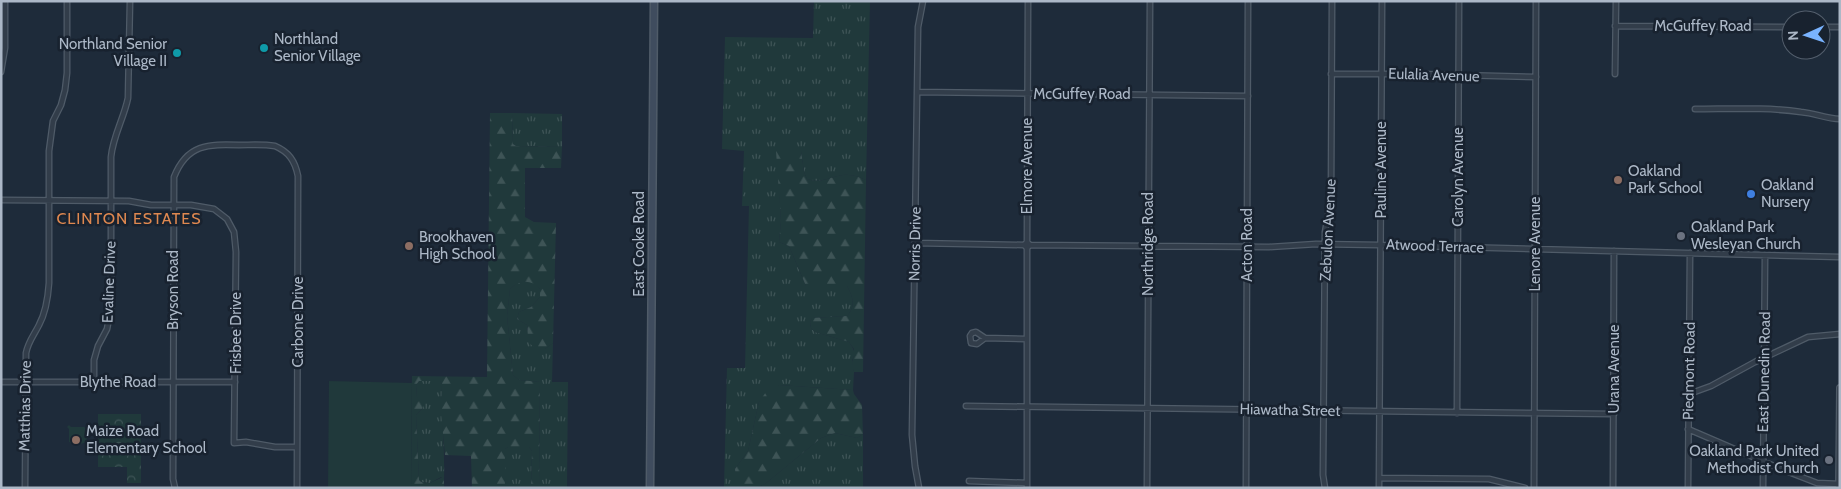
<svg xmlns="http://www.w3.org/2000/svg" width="1841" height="489" font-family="Cabin,sans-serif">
  <defs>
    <pattern id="grass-tufts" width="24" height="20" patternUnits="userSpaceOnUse" patternTransform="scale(1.25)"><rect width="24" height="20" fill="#20393b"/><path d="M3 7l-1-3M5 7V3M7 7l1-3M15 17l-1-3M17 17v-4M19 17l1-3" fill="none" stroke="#3e5456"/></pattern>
    <pattern id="forest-firs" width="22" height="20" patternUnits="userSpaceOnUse" patternTransform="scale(1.25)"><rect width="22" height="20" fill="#20393b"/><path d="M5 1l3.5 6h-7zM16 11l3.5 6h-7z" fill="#3e5456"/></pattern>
    <pattern id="park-crowns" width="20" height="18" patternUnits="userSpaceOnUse" patternTransform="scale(1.25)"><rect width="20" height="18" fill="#20393b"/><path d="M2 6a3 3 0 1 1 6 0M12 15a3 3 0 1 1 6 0" fill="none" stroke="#3e5456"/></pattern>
  </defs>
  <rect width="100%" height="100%" fill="#1e2b3a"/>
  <path fill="url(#grass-tufts)" d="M814,1H870L866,180C859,177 851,174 843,175C829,177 821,184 807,179L804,172L801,151H777L781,221L779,242L789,246L806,286H847C853,296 856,307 847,316L812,318L810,322L811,328L815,332L849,342C853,348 857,353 852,360L854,372L853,390L779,385L759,402L748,451L735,469L740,488H692L724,487L727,368H745L749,206H742L744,151L722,149L725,37L813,38Z
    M512,113L562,114V147L516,146L513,144Z
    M527,281L535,283L540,289V297L531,307L519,312L517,319L527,325V330L545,349L553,343L552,382H568L567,488H539L540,382L519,380L513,375L507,316L510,289L517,283Z
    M419,381H440L442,384C441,416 445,447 444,479L441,477L430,483L421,482L419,480L416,415L423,408L417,397L416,385Z
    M835,433L857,438L863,434V488H755L765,484L821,438Z
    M508,447H529L532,451L531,488H505V449Z"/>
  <path fill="url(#forest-firs)" d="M490,113H512L513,144L516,146L562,147L561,168H525V217L534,222L556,223L553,343L545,349L539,350C525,343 529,339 527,325L517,319L519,312L531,307L540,297V289C531,279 520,280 510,289L507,316L513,375L519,380L540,382L539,488H531L532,451L529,447H508L505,449V488H472L471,456L445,455L441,413L442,384L440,381H419L416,385L417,397L424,400L425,402L423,408L416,415L419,480L421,482L430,483L443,477L444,479V488H411L412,376L487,377Z
    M776,151H801L804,172L807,179C821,184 829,177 843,175C851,174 859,177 866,180L863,372H854C852,366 851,362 854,356V349L849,342L815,332L811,328L810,322L812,318L847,316C856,307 853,296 847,286H806L789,246L779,242L781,221Z
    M779,385L853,390L854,394L862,405L863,434L857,438L835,433L821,438L765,484L755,488H740L736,479L735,469L748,451L759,402L766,392Z"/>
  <path fill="url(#park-crowns)" d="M98,414H141V483H127V467H98Z"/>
  <path fill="#20393b" d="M329,381L412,383L411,488H328Z
    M69,425L71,427H84L87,429V439L84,443L75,445L69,442V429L67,427Z"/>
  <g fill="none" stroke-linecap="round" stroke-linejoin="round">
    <g stroke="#4f5b68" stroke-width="7">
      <path id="minor" d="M1615,26L1791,27
        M1821,27H1840
        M1,72L5,48V1
        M1331,74H1420L1536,77
        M1615,74L1616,1
        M917,92L1248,96
        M1695,109C1730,109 1767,107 1801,112C1815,113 1826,119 1840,119
        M1,200L129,201L151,205H191L214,209L227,219L234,232L236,252L234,443L246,442L275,447H297
        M1027,242L1028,1
        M915,243L1024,245
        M1030,245L1269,247L1316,244L1380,245L1840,257
        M985,338L977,344L971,343L970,336L972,333L976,332L985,338L1026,339
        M1,382H235
        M94,382V360L98,346L107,329L111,308V157C113,136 124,118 128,98L130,1
        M1689,394L1711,386L1755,362L1808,337L1840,334
        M966,406L1614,414
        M1457,413L1459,1
        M1688,429L1781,469L1817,483L1840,484
        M1379,478L1489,479L1525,488
        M969,481L1027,483
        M25,488L26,353C28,342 34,335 39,325C46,312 48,298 49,283V151L53,121L61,105L65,90L67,73V1
        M175,488L173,479L174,177C187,144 208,144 239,145C251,145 263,144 275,146C289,152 295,161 298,176L297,488
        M919,488L915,466L912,435L918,27L923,1
        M1027,488V248L1030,245L1027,242L1024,245L1027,248
        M1147,488L1150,1
        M1246,488L1248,1
        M1325,488L1323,475L1325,232L1331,199L1332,1
        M1379,488L1382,1
        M1534,488L1536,1
        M1613,488L1614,251
        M1688,488L1690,253
        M1763,488L1765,256"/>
    </g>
    <g stroke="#4f5b68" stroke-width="8">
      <path id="tertiary" d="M1839,488L1840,388"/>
    </g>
    <g stroke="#4f5b68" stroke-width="9">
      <path id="secondary" d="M650,488L654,1"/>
    </g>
    <use href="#minor" stroke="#323d4a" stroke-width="4.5"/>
    <use href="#tertiary" stroke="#323d4a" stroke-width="5.5"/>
    <use href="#secondary" stroke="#3f4c5e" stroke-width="6"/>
  </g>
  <g fill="#0f9aa8" stroke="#18222f" stroke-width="2">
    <circle cx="264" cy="48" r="5"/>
    <circle cx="177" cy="53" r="5"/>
  </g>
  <g fill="#8d6e63" stroke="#18222f" stroke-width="2">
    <circle cx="1618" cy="180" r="5"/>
    <circle cx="409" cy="246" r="5"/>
    <circle cx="76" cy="440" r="5"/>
  </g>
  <circle fill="#3f7fe0" stroke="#18222f" stroke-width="2" cx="1751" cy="194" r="5"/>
  <g fill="#6b7280" stroke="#18222f" stroke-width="2">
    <circle cx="1681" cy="236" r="5"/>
    <circle cx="1829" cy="460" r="5"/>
  </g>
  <g text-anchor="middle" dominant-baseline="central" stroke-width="5" stroke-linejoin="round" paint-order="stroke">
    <g font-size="15" fill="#acb8c7" stroke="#18222f">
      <text x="1703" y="26">McGuffey Road</text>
      <text transform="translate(1434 75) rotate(2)">Eulalia Avenue</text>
      <text x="1082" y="94">McGuffey Road</text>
      <text transform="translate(1027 166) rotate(-90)">Elmore Avenue</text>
      <text transform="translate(1381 170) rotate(-90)">Pauline Avenue</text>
      <text transform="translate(1458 177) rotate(-90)">Carolyn Avenue</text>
      <text transform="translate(1328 230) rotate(-87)">Zebulon Avenue</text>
      <text transform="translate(639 244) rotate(-90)">East Cooke Road</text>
      <text transform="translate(915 244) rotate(-89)">Norris Drive</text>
      <text transform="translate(1148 244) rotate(-90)">Northridge Road</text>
      <text transform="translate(1535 244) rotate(-90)">Lenore Avenue</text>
      <text transform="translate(1247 245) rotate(-90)">Acton Road</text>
      <text transform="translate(1435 246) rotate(2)">Atwood Terrace</text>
      <text transform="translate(109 282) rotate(-88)">Evaline Drive</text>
      <text transform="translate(173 290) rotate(-90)">Bryson Road</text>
      <text transform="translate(298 322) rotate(-90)">Carbone Drive</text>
      <text transform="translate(236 333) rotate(-90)">Frisbee Drive</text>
      <text transform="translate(1614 369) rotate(-90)">Urana Avenue</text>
      <text transform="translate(1689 371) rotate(-89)">Piedmont Road</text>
      <text transform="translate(1764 372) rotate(-89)">East Dunedin Road</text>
      <text x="118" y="382">Blythe Road</text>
      <text transform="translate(25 406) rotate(-89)">Matthias Drive</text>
      <text transform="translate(1290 410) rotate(1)">Hiawatha Street</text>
    </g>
    <g font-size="15" fill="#acb8c7" stroke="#18222f" text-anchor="start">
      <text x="274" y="39">Northland<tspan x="274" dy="17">Senior Village</tspan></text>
      <text x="167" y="44" text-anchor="end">Northland Senior<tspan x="167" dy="17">Village II</tspan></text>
      <text x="1628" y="171">Oakland<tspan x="1628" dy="17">Park School</tspan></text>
      <text x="1761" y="185">Oakland<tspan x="1761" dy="17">Nursery</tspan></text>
      <text x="1691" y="227">Oakland Park<tspan x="1691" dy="17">Wesleyan Church</tspan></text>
      <text x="419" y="237">Brookhaven<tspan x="419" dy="17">High School</tspan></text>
      <text x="86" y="431">Maize Road<tspan x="86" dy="17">Elementary School</tspan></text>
      <text x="1819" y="451" text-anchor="end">Oakland Park United<tspan x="1819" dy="17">Methodist Church</tspan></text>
    </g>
    <g font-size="16" letter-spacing="1" fill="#df8850" stroke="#18222f">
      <text x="129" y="218">CLINTON ESTATES</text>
    </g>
  </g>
  <rect width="1841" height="489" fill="none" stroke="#acb8c7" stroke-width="5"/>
  <g transform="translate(1806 35) rotate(267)"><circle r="24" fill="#18222f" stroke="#535e6c"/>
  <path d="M0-4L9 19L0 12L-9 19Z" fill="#79b3ff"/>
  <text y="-8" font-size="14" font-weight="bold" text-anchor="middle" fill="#acb8c7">N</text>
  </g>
</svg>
